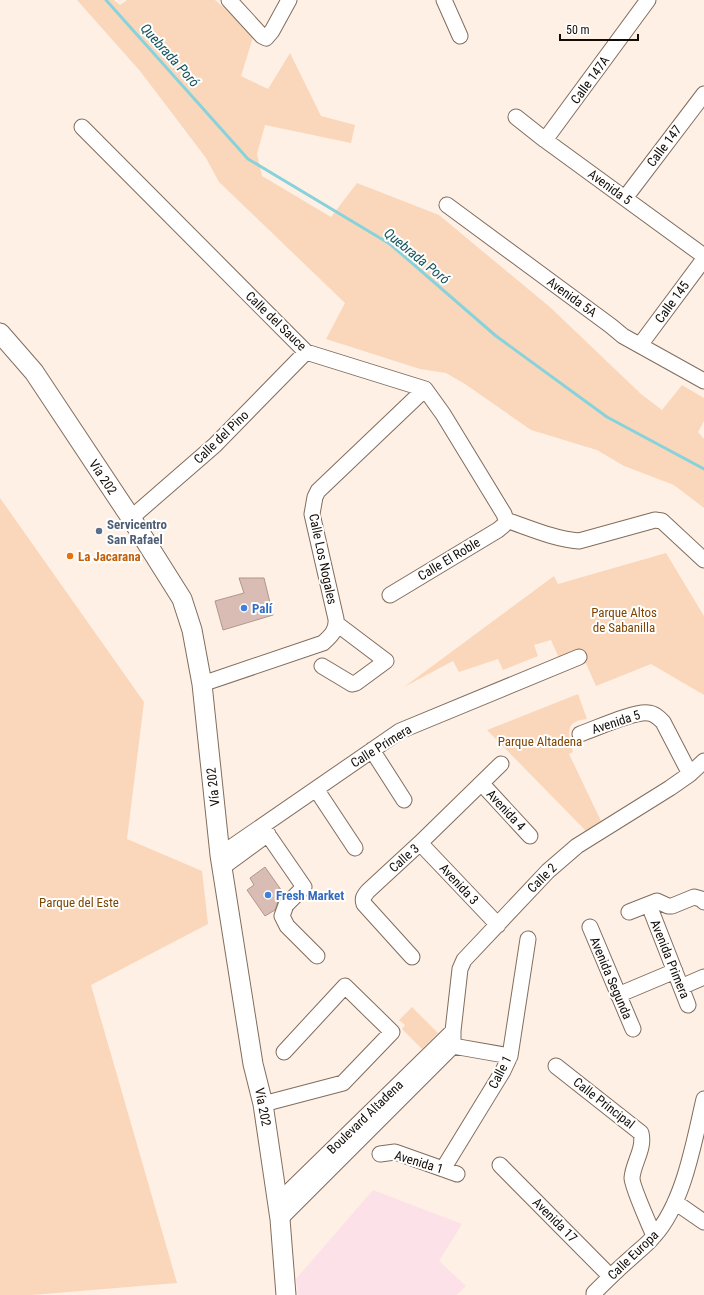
<svg xmlns="http://www.w3.org/2000/svg" width="704" height="1295" font-family="'Roboto Condensed',sans-serif">
  <rect width="100%" height="100%" fill="#fef0e5"/>
  <path fill="#fce1e8" d="M373,1190L462,1224L439,1261L466,1286L456,1295H298L296,1279Z"/>
  <path fill="#fad7bb" d="M77,0H114L120,5L127,0H215L254,34L241,76L268,89L290,53L321,116L355,125L351,143L265,125L257,154L262,176L331,217L357,183L439,215L551,308L641,394L662,410L682,385L704,398V421L698,432L704,439V508L674,485L624,466L597,450L531,430L465,384L446,373L420,369L326,339L345,303L219,182L206,158L140,71Z
    M0,498L144,702L127,839L202,871L208,924L91,985L177,1283L32,1295H0Z
    M666,553L704,616V695L651,664L596,686L580,650L559,658L551,640L534,645L538,656L503,670L498,659L459,672L453,661L404,687L554,576L558,584Z
    M578,694L587,719C564,721 568,734 573,752L569,754L601,821L586,831L487,730Z
    M412,1007L438,1033L422,1049L402,1029L405,1025L399,1020Z"/>
  <g fill="none" stroke-linecap="round" stroke-linejoin="round">
    <path stroke="#88d2db" stroke-width="3" d="M106,0L248,159L390,244L496,336L607,417L704,469"/>
  </g>
  <path fill="#d9bdb4" stroke="#b1968d" d="M239,578H264L273,615L223,630L215,601L244,593Z
    M265,867L284,894L278,902L275,910L265,916L247,890L254,885L250,878Z"/>
  <g fill="none" stroke-linecap="round" stroke-linejoin="round">
    <g stroke="#816d5d" stroke-width="17">
      <path id="minor" d="M229,0L262,36L266,38L272,31L289,0
        M444,0L460,36
        M516,117L545,140L704,256
        M82,127L306,352L425,389L443,414L504,514L506,520
        M545,140L648,0
        M625,198L704,94
        M447,205L611,326L623,336L704,381
        M640,345L704,259
        M131,518L215,445L306,352
        M506,520C530,528 554,539 579,541L655,520L662,521L704,560
        M390,595L498,530L504,525L506,520
        M322,666L352,684L356,683L386,661L337,624
        M202,684L323,643C331,636 337,630 336,619L312,514L315,497L318,491L425,389
        M580,734C595,729 634,711 648,713C654,713 659,718 663,722L690,774
        M372,750L404,800
        M482,784L530,836
        M316,789L355,848
        M262,826L304,887L286,905L282,916L287,926L317,956
        M420,843L498,925
        M220,855L400,731L579,657
        M223,867L268,834
        M629,912L657,901L668,906H672L694,897L701,899L704,902
        M652,913L688,1005
        M590,927L633,1029
        M412,957L364,904C362,898 364,896 368,891L420,843L501,764
        M681,987L704,977
        M618,995L675,971
        M453,1046V1031L460,969L464,960L548,871L577,846L670,788L690,774L704,761
        M453,1046L510,1056
        M556,1066L641,1133C645,1149 633,1163 632,1178C632,1187 650,1226 654,1236
        M263,1104L343,1083L392,1032L345,986L284,1052
        M380,1154L395,1152L457,1174
        M500,1165L610,1276
        M443,1169L503,1071L510,1056L528,939
        M675,1202L704,1222
        M277,1203L453,1031
        M280,1219L453,1046
        M594,1295V1293C606,1281 618,1269 632,1257C639,1250 648,1244 654,1236C684,1203 694,1141 704,1099"/>
    </g>
    <g stroke="#816d5d" stroke-width="21">
      <path id="major" d="M0,333L34,372L131,518L182,599L192,630L202,684L220,855L253,1064L263,1104L280,1219L286,1295"/>
    </g>
    <use href="#minor" stroke="#fff" stroke-width="15"/>
    <use href="#major" stroke="#fff" stroke-width="19"/>
  </g>
  <circle fill="#5c6f8a" stroke="#fff" stroke-width="1.5" cx="99" cy="531" r="4"/>
  <circle fill="#e8710a" stroke="#fff" stroke-width="1.5" cx="70" cy="556" r="4"/>
  <g fill="#3f7fe0" stroke="#fff" stroke-width="1.5">
    <circle cx="244" cy="608" r="4"/>
    <circle cx="268" cy="895" r="4"/>
  </g>
  <g text-anchor="middle" dominant-baseline="central" stroke-width="4" stroke-linejoin="round" paint-order="stroke">
    <g font-size="13" fill="#130c06" stroke="#fff">
      <text transform="translate(590 80) rotate(-54)">Calle 147A</text>
      <text transform="translate(664 146) rotate(-53)">Calle 147</text>
      <text transform="translate(610 187) rotate(36)">Avenida 5</text>
      <text transform="translate(572 297) rotate(36)">Avenida 5A</text>
      <text transform="translate(672 302) rotate(-54)">Calle 145</text>
      <text transform="translate(276 321) rotate(44)">Calle del Sauce</text>
      <text transform="translate(221 437) rotate(-44)">Calle del Pino</text>
      <text transform="translate(103 477) rotate(56)">Vía 202</text>
      <text transform="translate(323 559) rotate(78)">Calle Los Nogales</text>
      <text transform="translate(449 559) rotate(-31)">Calle El Roble</text>
      <text transform="translate(616 722) rotate(-18)">Avenida 5</text>
      <text transform="translate(381 746) rotate(-32)">Calle Primera</text>
      <text transform="translate(213 787) rotate(-96)">Vía 202</text>
      <text transform="translate(506 810) rotate(47)">Avenida 4</text>
      <text transform="translate(404 858) rotate(-42)">Calle 3</text>
      <text transform="translate(542 878) rotate(-45)">Calle 2</text>
      <text transform="translate(459 884) rotate(47)">Avenida 3</text>
      <text transform="translate(670 959) rotate(68)">Avenida Primera</text>
      <text transform="translate(611 978) rotate(67)">Avenida Segunda</text>
      <text transform="translate(500 1072) rotate(-63)">Calle 1</text>
      <text transform="translate(604 1103) rotate(38)">Calle Principal</text>
      <text transform="translate(263 1107) rotate(79)">Vía 202</text>
      <text transform="translate(365 1117) rotate(-44)">Boulevard Altadena</text>
      <text transform="translate(419 1162) rotate(17)">Avenida 1</text>
      <text transform="translate(555 1220) rotate(45)">Avenida 17</text>
      <text transform="translate(633 1255) rotate(-44)">Calle Europa</text>
    </g>
    <g font-size="13" font-weight="bold" fill="#4e5e75" stroke="#fff" text-anchor="start">
      <text x="107" y="524">Servicentro<tspan x="107" dy="15">San Rafael</tspan></text>
    </g>
    <g font-size="13" font-weight="bold" fill="#c56008" stroke="#fff" text-anchor="start">
      <text x="78" y="556">La Jacarana</text>
    </g>
    <g font-size="13" font-weight="bold" fill="#366cbe" stroke="#fff" text-anchor="start">
      <text x="252" y="608">Palí</text>
      <text x="276" y="895">Fresh Market</text>
    </g>
    <g font-size="13" fill="#7f4502" stroke="#fff">
      <text x="624" y="612">Parque Altos<tspan x="624" dy="15">de Sabanilla</tspan></text>
      <text x="540" y="741">Parque Altadena</text>
      <text x="79" y="902">Parque del Este</text>
    </g>
    <g font-size="14" font-style="italic" fill="#15555c" stroke="#fff">
      <text transform="translate(170 55) rotate(48)">Quebrada Poró</text>
      <text transform="translate(417 256) rotate(39)">Quebrada Poró</text>
    </g>
  </g>
  <path d="M560 34v6h78v-6" fill="none" stroke="#130c06" stroke-width="2"/>
  <text x="566" y="34" font-size="12" fill="#130c06" stroke="#ffffff" stroke-width="3" paint-order="stroke">50 m</text>
</svg>
